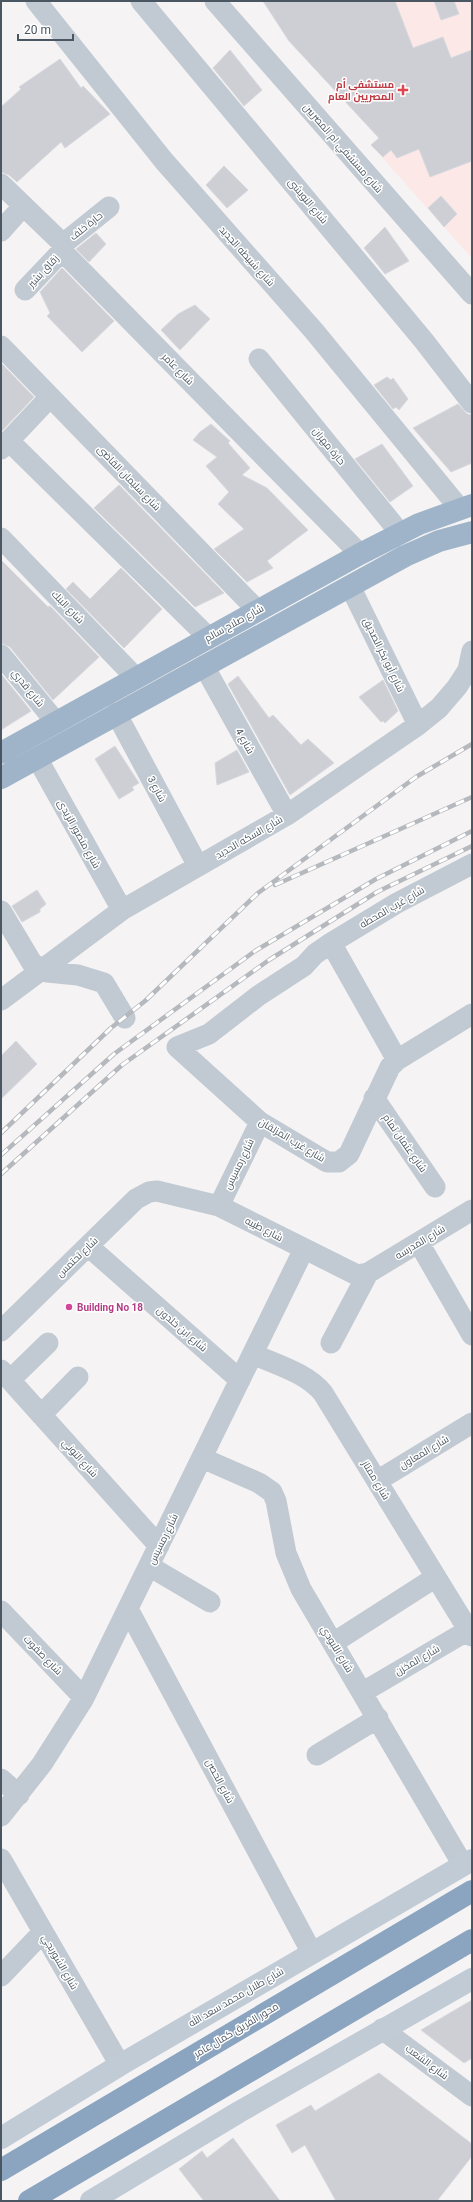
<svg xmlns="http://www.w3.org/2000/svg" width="473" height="2202" font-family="Roboto,Cairo,sans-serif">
  <rect width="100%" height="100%" fill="#f5f3f3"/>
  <path fill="#fce8e6" d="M263,1H472V258L371,145L379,138L289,41Z"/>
  <path fill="#cdcfd5" stroke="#d7d9de" d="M263,1H395L413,48L443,37L451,58L472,50V161L430,177L419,149L397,158L391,150L383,157L371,145L379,138L289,41Z
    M434,1H454L459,14L441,20Z
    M230,50L262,90L244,106L213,68Z
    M60,59L81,88L83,86L110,114L65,148L61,142L17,182L9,175L1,172V107L21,89L19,87Z
    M224,166L248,190L227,208L206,185Z
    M441,196L457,214L444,227L428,208Z
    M385,227L409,261L385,274L364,248Z
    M96,233L106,244L89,262L76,249Z
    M62,268L114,321L82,352L47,316L50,313L40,292Z
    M195,305L210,319L180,350L161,330L178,314Z
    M1,363L34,397L1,432Z
    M387,377L391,380L393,378L408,399L399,410L396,407L393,409L374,385Z
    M458,404L467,414L472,415V463L451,472L413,428Z
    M211,424L230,441L228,443L250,468L242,475L267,488L308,530L267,561L273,568L247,582L214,549L244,529L218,504L229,492L206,466L217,457L193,440L200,432Z
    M382,444L413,486L390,502L355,459Z
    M119,485L224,593L195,607L94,508Z
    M1,560L48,607L50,606L99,657L53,700L10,647L1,643Z
    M121,568L162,609L124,648L66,589L73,582L90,599Z
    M1,674L31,711L1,730Z
    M238,676L269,718L273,715L301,745L308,739L334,763L290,795L228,684Z
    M383,680L398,711L385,723L383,721L381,722L359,697Z
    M115,746L139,783L132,787L134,790L119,799L95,759Z
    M237,750L249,772L217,785L215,763Z
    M37,890L46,904L40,909V912L22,922L12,906Z
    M16,1041L37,1064L1,1099V1056Z
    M472,2000V2058L464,2063L421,2030Z
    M379,2073L472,2144V2156L437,2201H336L305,2145L292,2153L276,2125L311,2105L315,2111Z
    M233,2138L280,2201H204L179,2169L202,2151L207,2158Z"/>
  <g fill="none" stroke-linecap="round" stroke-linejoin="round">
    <path stroke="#c1cad2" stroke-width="21" d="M36,1L164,161L314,331L460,509
      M141,1L424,341L472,403
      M215,1L472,294
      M1,184L63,244L62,251L360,554
      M1,231L23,206
      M63,244L109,207
      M25,290L62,251
      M1,346L257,610
      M259,359L400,533
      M9,441L208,637
      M1,449L50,397
      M1,538L135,677
      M350,586L418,725
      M1,655L55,721
      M204,666L287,815
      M116,713L198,866
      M37,758L122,910
      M1,911L32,963L47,972L78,975L104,983L125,1018
      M331,943L397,1060
      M1,1000L122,910L287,815L418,725L439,708L457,687L468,670L472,651
      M177,1047L260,1122L327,1162H339L349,1154L390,1067L397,1060L472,1014
      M177,1047L209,1034L258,996L304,966L315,954L331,943L397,903L472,864
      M374,1098L435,1187
      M219,1206L260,1122
      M419,1243L472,1335
      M88,1246L240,1380
      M1,1331L136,1199L149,1192L157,1191L219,1206L357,1275L368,1273L472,1210
      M331,1343L368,1273
      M253,1354C277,1365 307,1373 323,1393L472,1636
      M1,1370L159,1546
      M10,1380L48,1343
      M41,1415L78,1377
      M202,1458L259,1483L272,1492L276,1501L286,1553L301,1589L463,1865
      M377,1481L472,1423
      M149,1566L210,1602
      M128,1609L312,1953
      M1,1611L84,1698
      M333,1643L436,1577
      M363,1692L472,1628
      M317,1755L378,1718
      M1,1779L19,1795
      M1,1816L42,1764L84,1698L304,1249
      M1,1859L120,2065
      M1,1976L43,1932
      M382,2029L472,2096"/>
    <path stroke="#c1cbd6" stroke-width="22" d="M1,2138L120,2065L472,1860
      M91,2201L239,2112L472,1979"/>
    <path stroke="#9fb4c9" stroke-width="22" d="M1,753L360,554L419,524L472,505
      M1,778L405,556L439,541L472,532"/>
    <path stroke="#8ba5c1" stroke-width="22" d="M1,2170L472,1891
      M29,2201L472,1940"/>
    <g stroke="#b5b8bd" stroke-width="4.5">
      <path id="rail" d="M275,885L472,797
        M1,1133L111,1028L145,1001L258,893L416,777L472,744
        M1,1155L114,1054L255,951L376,879L472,831
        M1,1174L122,1065L269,960L377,892L472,846"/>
    </g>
    <use href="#rail" stroke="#fff" stroke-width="3" stroke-dasharray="9" stroke-linecap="butt"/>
  </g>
  <path fill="#e0444e" stroke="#fff" stroke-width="1.5" d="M401 84h4v4h4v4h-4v4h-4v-4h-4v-4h4z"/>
  <circle fill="#d1479c" stroke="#fff" stroke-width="1.5" cx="69" cy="1307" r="4"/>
  <g text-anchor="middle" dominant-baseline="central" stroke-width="3" stroke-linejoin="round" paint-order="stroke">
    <g font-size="10" font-weight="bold" fill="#be3a42" stroke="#fff" text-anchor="end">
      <text x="394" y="84">مستشفى أم<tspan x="394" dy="12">المصريين العام</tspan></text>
    </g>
    <g font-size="10" fill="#4a5661" stroke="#fff">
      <text transform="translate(343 148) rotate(49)">شارع مستشفي ام المصريين</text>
      <text transform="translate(308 201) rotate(50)">شارع النويشى</text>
      <text transform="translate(86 226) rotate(-39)">حارة خلف</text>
      <text transform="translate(247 256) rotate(48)">شارع شبيطه الجديد</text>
      <text transform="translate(43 271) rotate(-47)">زقاق بشير</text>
      <text transform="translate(178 369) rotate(45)">شارع عامر</text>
      <text transform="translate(329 446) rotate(51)">حارة مهران</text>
      <text transform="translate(129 478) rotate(46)">شارع سليمان القاضى</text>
      <text transform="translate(68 607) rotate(46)">شارع البنك</text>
      <text transform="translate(234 623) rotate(-29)">شارع صلاح سالم</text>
      <text transform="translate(384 655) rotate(64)">شارع أبو بكر الصديق</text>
      <text transform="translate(28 688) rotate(51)">شارع قدري</text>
      <text transform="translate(245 741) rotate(61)">شارع 4</text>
      <text transform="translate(157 789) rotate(62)">شارع 3</text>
      <text transform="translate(79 834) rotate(61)">شارع منصور الزيدى</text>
      <text transform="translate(249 837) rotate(-30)">شارع السكه الحديد</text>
      <text transform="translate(392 907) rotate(-30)">شارع غرب المحطه</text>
      <text transform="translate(292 1140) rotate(31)">شارع غرب المزلقان</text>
      <text transform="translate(405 1143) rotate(55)">شارع عثمان تمام</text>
      <text transform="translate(239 1164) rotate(-64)">شارع رمسيس</text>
      <text transform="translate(264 1229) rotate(27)">شارع طيبه</text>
      <text transform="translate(420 1242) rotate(-31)">شارع المدرسه</text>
      <text transform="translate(77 1257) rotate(-44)">شارع تحتمس</text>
      <text transform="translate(182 1329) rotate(41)">شارع ابن خلدون</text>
      <text transform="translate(424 1452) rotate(-31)">شارع المعاون</text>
      <text transform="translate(80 1458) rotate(48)">شارع التوني</text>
      <text transform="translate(376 1480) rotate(59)">شارع ممتاز</text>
      <text transform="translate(163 1539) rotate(-64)">شارع رمسيس</text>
      <text transform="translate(337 1649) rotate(59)">شارع اللبودي</text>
      <text transform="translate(43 1655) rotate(46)">شارع صفوت</text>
      <text transform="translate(417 1660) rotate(-30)">شارع المخزن</text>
      <text transform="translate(220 1781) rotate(62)">شارع الحصن</text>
      <text transform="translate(60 1962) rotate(60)">شارع الشوربجي</text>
      <text transform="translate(236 1997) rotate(-30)">شارع طلال محمد سعد الله</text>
      <text transform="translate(236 2030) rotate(-31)">محور الفريق كمال عامر</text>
      <text transform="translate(427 2062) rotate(37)">شارع الشعب</text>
    </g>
    <g font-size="10" font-weight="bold" fill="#b23c85" stroke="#fff" text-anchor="start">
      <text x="77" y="1307">Building No 18</text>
    </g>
  </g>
  <rect width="473" height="2202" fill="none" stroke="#4a5661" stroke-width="4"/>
  <path d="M18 34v6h55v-6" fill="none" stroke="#4a5661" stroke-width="2"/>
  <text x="24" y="34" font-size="12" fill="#4a5661" stroke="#ffffff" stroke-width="3" paint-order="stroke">20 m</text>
</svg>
